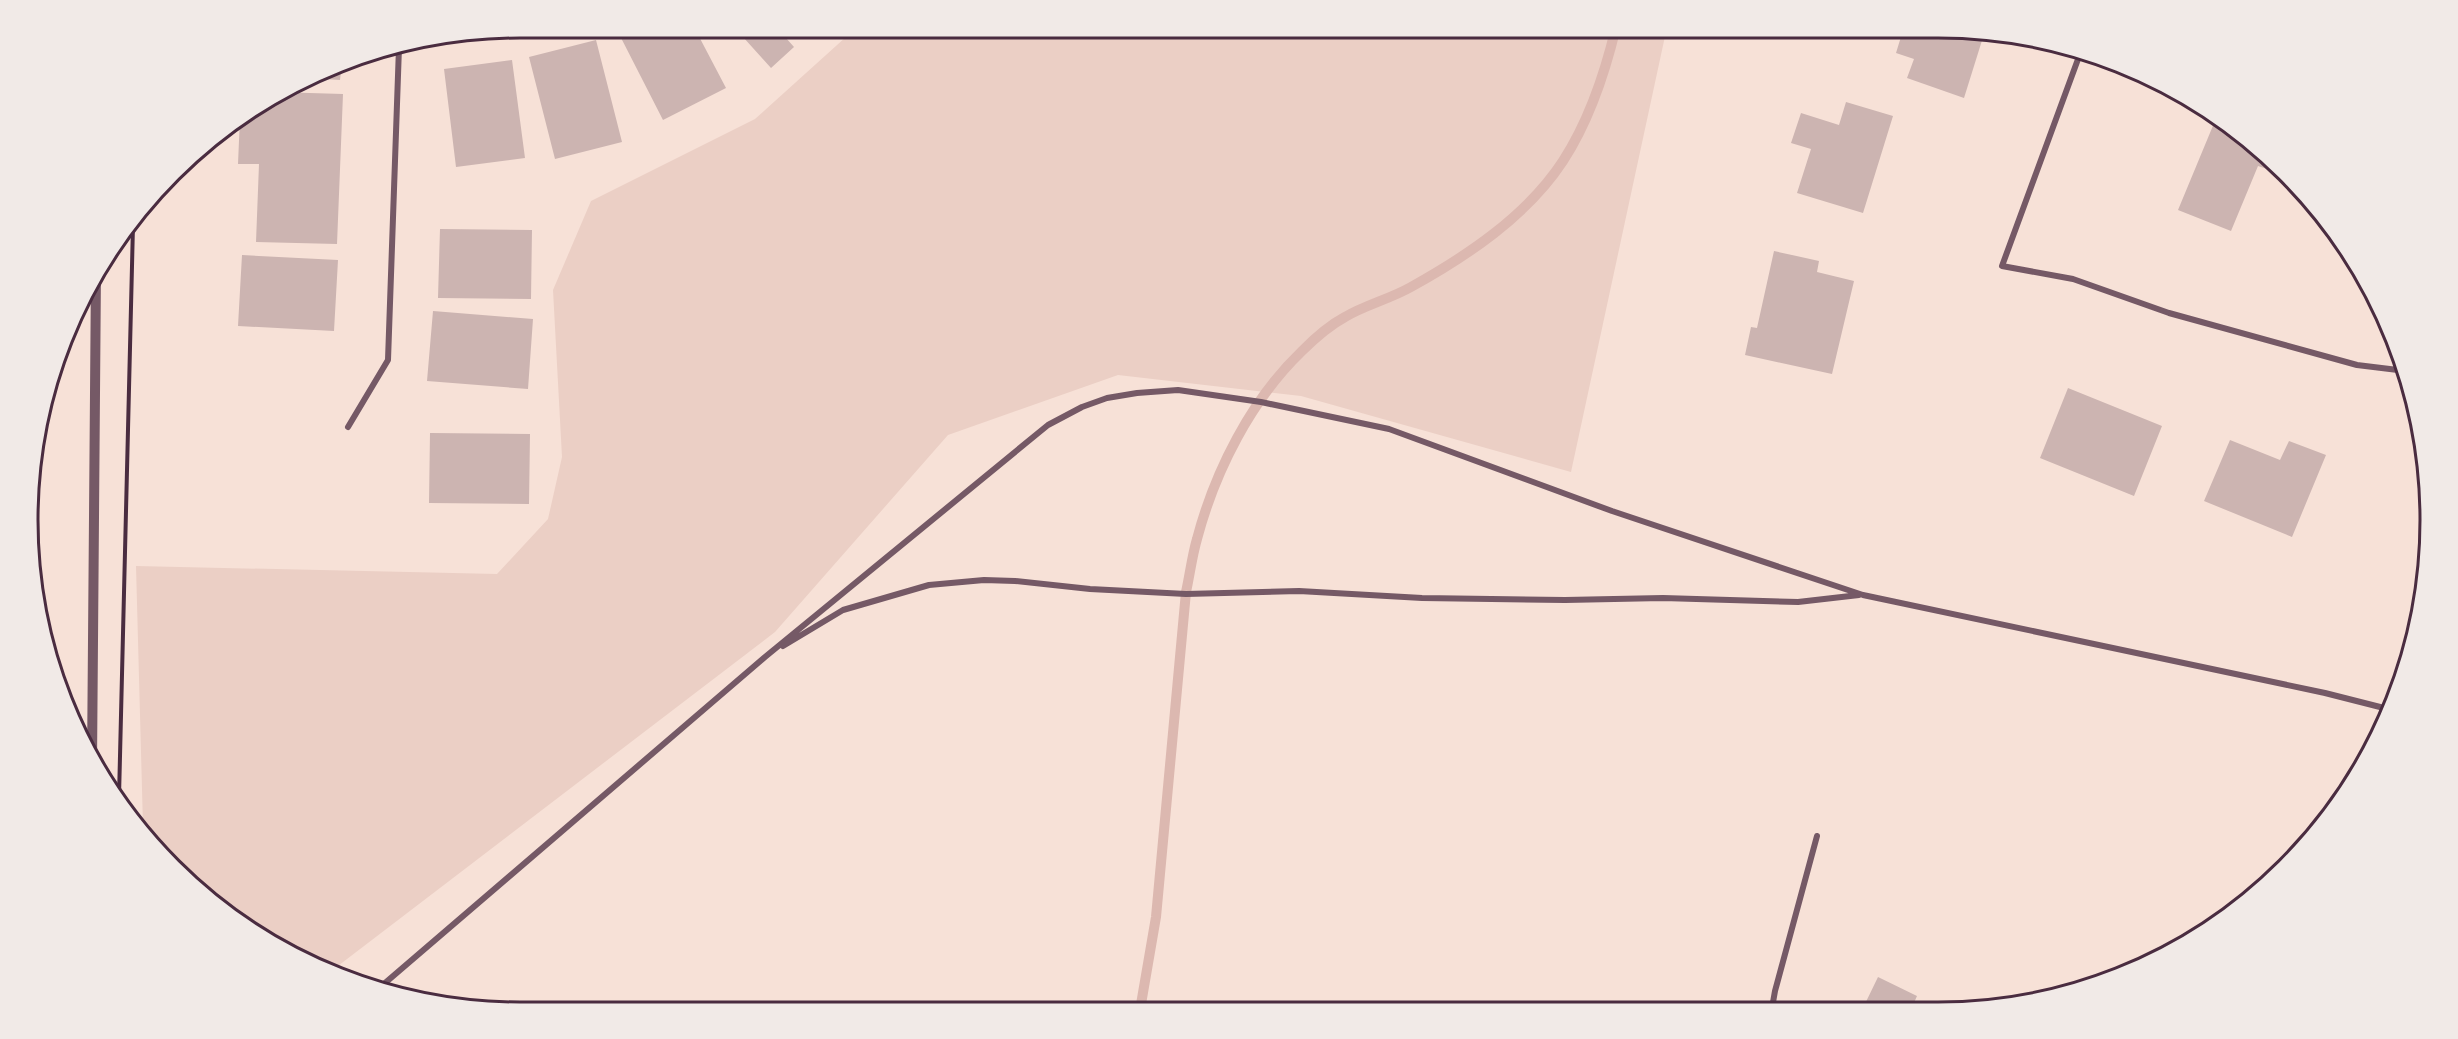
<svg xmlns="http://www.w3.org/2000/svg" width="2458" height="1039" font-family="Bitter,serif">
  <rect width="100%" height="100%" fill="#f7e1d7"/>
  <path fill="#ebcfc5" d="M857,27H1667L1571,472L1301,396L1118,375L948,435L775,632L330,972L274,946L195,890L143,826L136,566L497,574L548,519L562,457L553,290L591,201L755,119Z"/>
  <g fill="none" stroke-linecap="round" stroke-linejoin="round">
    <path stroke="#dcb8b0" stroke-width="10" d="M1140,1010L1156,917L1186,592C1190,574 1192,556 1197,539C1215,471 1251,400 1302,351C1314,339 1330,325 1345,317C1365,305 1390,299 1411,287C1467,256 1527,216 1563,161C1589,121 1605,73 1616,27"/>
  </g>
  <path fill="#ccb4b1" d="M623,27H694L726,88L663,120L617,30Z
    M734,27H798L786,38L794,47L771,68Z
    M1904,27H1939L1984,34L1964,98L1907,78L1914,59L1896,53Z
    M596,40L622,142L555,159L529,57Z
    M512,60L525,158L456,167L444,69Z
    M342,62L340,80L307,78Z
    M276,92L343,94L337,244L256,242L259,164H238L240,117Z
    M1846,102L1893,116L1863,213L1797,193L1811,149L1791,143L1801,113L1839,125Z
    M2217,116L2263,149L2274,160L2270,170L2258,166L2231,231L2178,210Z
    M440,229L532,230L531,299L438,298Z
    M1774,251L1819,261L1817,272L1854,281L1832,374L1745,355L1751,327L1757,328Z
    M242,255L338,260L334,331L238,326Z
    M433,311L533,319L528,389L427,381Z
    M2068,388L2162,426L2134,496L2040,458Z
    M430,433L530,434L529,504L429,503Z
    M2230,440L2280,460L2289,441L2326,455L2292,537L2204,501Z
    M1878,977L1917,996L1913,1005L1919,1008H1863Z"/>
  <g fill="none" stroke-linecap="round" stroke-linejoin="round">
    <path stroke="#4a2c40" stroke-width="4" d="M119,797L133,225"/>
    <path stroke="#755966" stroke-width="6" d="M2081,51L2002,266L2073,279L2169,313L2357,365L2406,371
      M348,427L388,360L399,47
      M783,646L843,610L929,585L984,580L1015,581L1090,589L1186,594L1299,591L1422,598L1565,600L1663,598L1798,602L1859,595
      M378,989L765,657L1048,425L1082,407L1107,398L1137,393L1178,390L1261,402L1389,429L1612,511L1863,595L2325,693L2388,709
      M1772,1008L1775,991L1817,836"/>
    <path stroke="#755966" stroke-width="10" d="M92,764L96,270"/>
  </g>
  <path d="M0 0H2458V1039H0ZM520 38H1938A482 482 0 0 1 2420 520V520A482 482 0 0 1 1938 1002H520A482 482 0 0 1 38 520V520A482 482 0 0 1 520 38Z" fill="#f1eae7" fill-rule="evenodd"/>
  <path fill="none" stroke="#4a2c40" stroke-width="3" d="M520 38H1938A482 482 0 0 1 2420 520V520A482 482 0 0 1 1938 1002H520A482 482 0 0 1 38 520V520A482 482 0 0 1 520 38Z"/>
</svg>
